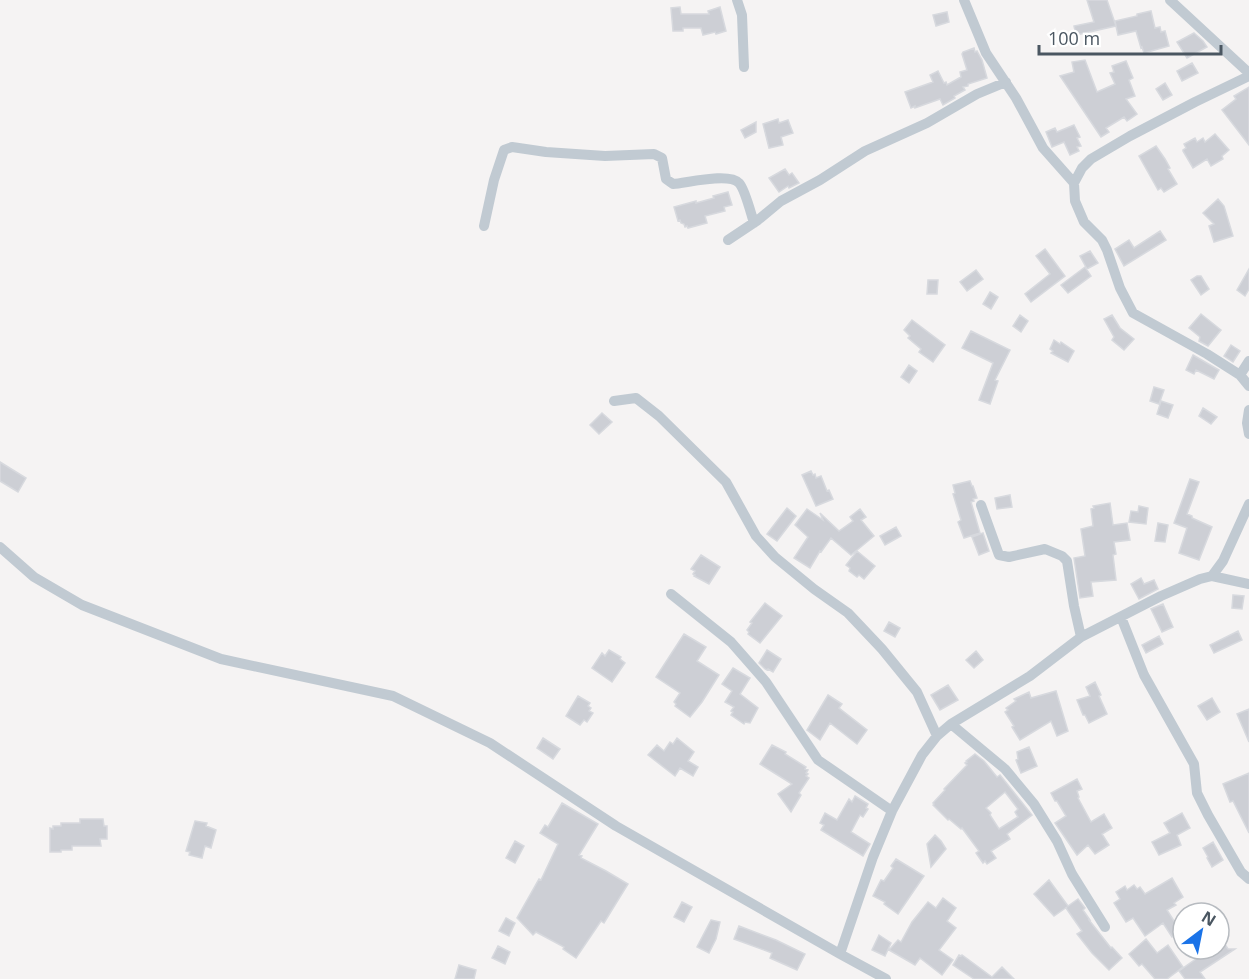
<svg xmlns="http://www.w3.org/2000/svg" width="1249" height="979" font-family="'Open Sans',sans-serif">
  <rect width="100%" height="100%" fill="#f5f3f3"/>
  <path fill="#cdcfd5" stroke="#d7d9de" stroke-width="1.5" fill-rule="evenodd" d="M1087,0H1107L1116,26L1115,21L1137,16V14L1151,11L1155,28L1160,27L1161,32L1165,31L1169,46L1144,53L1142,47L1141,48L1136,31L1118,35L1116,26L1076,35L1074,26L1094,22Z
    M680,7L681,14H709L708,11L720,7L726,31L716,34L715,32L703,35L701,28H683V31H673L671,8Z
    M947,12L949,22L936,26L933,15Z
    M1194,33L1203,41L1207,47L1187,58L1177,42Z
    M974,48L975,52L977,51L982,60L987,78L968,84V86L963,87L965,90L954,96L955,98L943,105L940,99L915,108V106L911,108L905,92L933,82L930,75L938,71L944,83L946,82L947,85L961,77L960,72L967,70L962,54L963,52Z
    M1085,60L1097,92L1115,84L1110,73L1114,72L1112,66L1126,61L1133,78L1129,80L1135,96L1126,99L1137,114L1127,121L1124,117L1106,128L1109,132L1101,137L1060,76L1074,72L1072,62Z
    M1192,63L1198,73L1182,81L1177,71Z
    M1165,83L1172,95L1163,100L1156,89Z
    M1249,87V145L1222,110L1236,99L1234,96Z
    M778,119L779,123L788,120L793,133L781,137L783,145L769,148L763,124Z
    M756,122V132L745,138L741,130Z
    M1074,125L1080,137L1077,138L1081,146L1077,147L1079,151L1070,155L1064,142L1052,147L1046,132L1055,128L1057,132Z
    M1215,134L1229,150L1222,156L1223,159L1211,166L1207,159L1193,168L1183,151V150L1186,148L1184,144L1195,138L1197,142L1203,138L1205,142Z
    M1156,146L1165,159L1170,168L1168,169L1177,184L1164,192L1161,188L1158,190L1139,156Z
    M785,169L789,175L792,173L799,183L789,188L788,186L779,192L769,178Z
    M728,192L732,205L724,207L725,211L705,216L707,223L688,228L687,226L685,227L684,224L681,223L680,220L678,221L674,207L696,201V203L714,198L713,196Z
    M1218,199L1224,206L1233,236L1214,242L1209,226L1214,224L1203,213Z
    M1160,231L1166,240L1124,266L1115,249L1129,240L1134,248Z
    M1045,249L1065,276L1031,302L1025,294L1050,274L1036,256Z
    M1090,251L1098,263L1087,269L1080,256Z
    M1085,267L1091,276L1068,293L1061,285Z
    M1249,269V289L1245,296L1237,290Z
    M976,270L983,279L967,291L960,282Z
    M1197,276H1201L1209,289L1201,295L1191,280Z
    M928,280H938L937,294H927Z
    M990,292L998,297L991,309L983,304Z
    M1201,314L1221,330L1208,346L1199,341L1200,337L1189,328Z
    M1020,315L1028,321L1021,332L1013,326Z
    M1112,315L1120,328L1134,339L1124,350L1112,340L1114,337L1104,319Z
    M912,320L945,345L933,362L919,352L921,349L908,338L910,336L904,330Z
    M971,331L1010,350L995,380L998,381L990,404L979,400L993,363L962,348Z
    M1054,340L1060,344L1061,342L1074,351L1068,362L1051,353L1053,351L1050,349Z
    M1231,345L1240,351L1233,362L1224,356Z
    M1193,355L1219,370L1214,379L1196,370L1194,374L1186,370Z
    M909,365L917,371L909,383L901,377Z
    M1154,387L1164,390L1159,404L1150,401Z
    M1161,401L1173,405L1168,418L1157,414Z
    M1203,408L1217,417L1211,424L1199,416Z
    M602,413L612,422L599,434L590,425Z
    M0,462L26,478L18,492L0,481Z
    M811,471L813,475L815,474L816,478L821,476L827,491L829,490L833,499L816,506L802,475Z
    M1190,479L1199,482L1187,514L1192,516V518L1212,527L1199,560L1179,553L1187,528L1174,523Z
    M970,481L972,486H973L977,498L973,499L974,501L971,502L980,533L964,538L958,522L961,520L953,494L955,493L953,485Z
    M1010,495L1012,507L997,509L995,498Z
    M1110,503L1113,525L1127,523L1130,540L1114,542L1116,554L1113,555L1116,580L1091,582L1093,596L1080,598L1074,558L1085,556L1081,529L1093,526L1091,509L1094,508L1093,506Z
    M1139,506L1148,508L1146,524L1129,522L1131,511L1138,512Z
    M787,508L796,516L777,541L767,534Z
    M807,509L823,520L820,513L839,531L853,521L850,517L860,509L866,517L861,520L874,536L851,555L831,538L821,552L820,551L810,568L794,558L808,537L795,525Z
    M1158,523L1168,525L1165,542L1155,541Z
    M896,527L901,536L885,545L880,536Z
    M983,533L989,551L979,555L972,537Z
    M857,551L875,566L864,579L859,575L857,577L849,571L850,568L846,565Z
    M701,555L720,567L709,584L694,576L695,575L693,574L695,571L691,569Z
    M1141,578L1144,584L1154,580L1158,589L1139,599L1131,584Z
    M1233,595L1244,596L1242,609L1232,608Z
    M765,603L782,616L760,643L748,634L749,632L747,630L752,623L750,622Z
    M1163,604L1173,627L1162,632L1151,609Z
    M889,622L900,628L895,637L884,631Z
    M1238,631L1242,640L1214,653L1210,645Z
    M684,634L706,647L697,661L719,675L702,702L690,717L675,706L676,704L674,702L680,693L656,677Z
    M1159,636L1163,644L1146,653L1142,645Z
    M609,650L621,657L620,659L625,663L612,682L592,668L602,653L605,656Z
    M767,650L781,659L773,672L768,669L767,670L765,669L759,663Z
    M976,651L983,660L974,668L966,660Z
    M733,668L750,678L740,694L758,708L750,723L745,722L744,724L731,715L733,712L731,711L734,707L725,702L732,691L722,684Z
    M1095,682L1101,695L1099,696L1107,714L1089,723L1085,715H1083L1077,700L1090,696L1086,687Z
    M948,685L958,700L940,710L931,695Z
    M1056,691L1068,731L1057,736L1051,721L1020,740L1012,727L1014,726L1005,712L1008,710L1006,708L1016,701L1014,699L1029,692L1031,698Z
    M828,695L842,704L839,708L867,730L857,744L830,723L820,740L807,730Z
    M578,696L590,703L588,706L591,708L589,711L593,713L587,722L584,720L580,725L566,716Z
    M1212,698L1220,712L1207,720L1198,706Z
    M1249,709V742L1237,714Z
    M543,738L560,749L553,759L537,748Z
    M677,738L694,752L688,761L698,767L693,776L680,768L675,776L648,755L657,745L664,751L670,742L673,744Z
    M772,745L786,752L785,754L806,767L805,769L808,770L806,773L808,774L806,776L809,778L799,793L801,795L791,812L778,794L792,784L760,764Z
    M1029,747L1037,766L1021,773L1016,760L1018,759L1017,752Z
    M975,754L984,761L997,777L1000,775L1032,815L1007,834L1010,839L991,851L996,858L987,864L985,861L983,863L976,853L979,851L962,828L961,829L949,819L948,820L933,805L934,804L933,803L945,790L944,789L967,765L965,763L967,762L966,761ZM1005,792L1018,809L1015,812L1018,817L999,829L990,815L991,813L986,808Z
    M1249,773V833L1233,801L1230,802L1223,784Z
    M1077,779L1082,789L1077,791L1079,797L1078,798L1091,822L1104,814L1112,828L1102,834L1109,845L1095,854L1088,845L1077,855L1055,823L1066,816L1057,801H1055L1051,793Z
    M855,796L868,804L866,808L868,809L863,817L860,815L851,832L870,844L863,856L821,830L824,825L820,823L825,813L837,820L849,799L852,802Z
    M562,803L598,824L579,855L582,856L581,858L606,871L628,884L604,923L601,921L576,958L563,949L564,947L536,932L533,935L517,918L539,879L541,880L558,844L540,833L545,825L548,827Z
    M1182,813L1190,828L1177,835L1181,845L1159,855L1152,842L1170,833L1164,823Z
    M80,819H103L104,826H107V839H100L101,846H72V850H61V852H50V828L53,829V826H61V823H80Z
    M195,821L207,823L206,826L216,830L211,848L205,846L202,858L189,855L190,852L186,851Z
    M935,835L941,841L946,849L931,867L927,844Z
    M515,841L524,846L515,863L506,858Z
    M1213,842L1223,860L1212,867L1207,858L1208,857L1203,848Z
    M896,859L924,876L898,914L884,904L885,902L873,896L881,880L884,881L893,868L891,866Z
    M1172,878L1183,897L1174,903L1176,905L1167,910L1181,932L1172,937L1163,923L1145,936L1133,918L1126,922L1114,903L1120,899L1116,892L1125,886L1127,890L1134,885L1137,889L1140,887L1145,894Z
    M1049,880L1068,906L1078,899L1085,908L1083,910L1090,920H1089L1111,948L1112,947L1122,958L1109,970L1092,953L1077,934L1082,931L1066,908L1067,907L1054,916L1034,894Z
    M943,898L956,908L947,921L956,928L939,950L953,960L942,975L920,958L915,965L889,950L898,940L901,942L912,922L928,902L936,908Z
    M682,902L692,907L684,922L674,917Z
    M506,918L515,923L509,936L499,931Z
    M711,920L720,922L716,939L709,953L697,947Z
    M739,926L776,940L805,954L797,970L770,958L772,953L734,939Z
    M879,935L891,943L885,956L872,950Z
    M1219,935L1228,949H1235L1200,972L1205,979H1185L1179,971L1210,949H1219Z
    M1146,939L1157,953L1168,945L1183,967L1167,979H1155L1142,964L1139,966L1129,954Z
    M498,946L510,952L505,964L492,958Z
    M959,955L961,956L962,955L992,977L1002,967L1014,979H974L953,965Z
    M459,965L476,970L474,979H455Z"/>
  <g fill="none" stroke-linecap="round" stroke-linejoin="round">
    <path stroke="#c1cad2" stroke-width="10" d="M737,0L742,15L744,67
      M964,0L986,53L1016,98L1043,148L1074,183
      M1170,0L1249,73
      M1249,76L1195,102L1130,136L1091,159L1082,168L1074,183L1075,201L1084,222L1102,240L1107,250L1120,288L1133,313L1207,354L1240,375L1249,386
      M484,226L494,180L504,150L512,147L546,152L605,156L654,154L662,158L666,179L673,184C687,183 729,172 739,183C745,189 751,214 754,223
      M728,240L758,220L781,201L820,180L865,151L927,123L977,94L1006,82
      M1240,375L1249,361
      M614,401L636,398L659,416L726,482L756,536L775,557L814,589L848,613L882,649L917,692L937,736
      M1249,410L1247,423L1249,434
      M981,505L999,555L1009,557L1045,549L1062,556L1067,561L1074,606L1081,637
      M0,547L34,577L82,605L221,659L393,696L490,743L616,826L840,954L886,979
      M1212,576L1249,584
      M671,594L731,642L766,682L818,760L892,811
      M1121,617L1144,675L1194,764L1197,793L1208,815L1241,872L1249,879
      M951,724L1005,769L1034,804L1057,841L1072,874L1105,927
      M840,954L873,857L892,811L922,755L937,736L951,724L1030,676L1081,637L1161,596L1200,579L1212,576L1223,561L1249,504"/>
  </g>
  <g transform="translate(1201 931) rotate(32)"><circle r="28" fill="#ffffff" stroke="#b7bbc0" stroke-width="1.5"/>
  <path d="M0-4.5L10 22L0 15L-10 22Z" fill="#1a73e8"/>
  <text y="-9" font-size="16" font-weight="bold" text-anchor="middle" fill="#4a5661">N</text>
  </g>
  <path d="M1039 45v9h182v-9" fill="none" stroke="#4a5661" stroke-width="3"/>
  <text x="1048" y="45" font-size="18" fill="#4a5661" stroke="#ffffff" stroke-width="4.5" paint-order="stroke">100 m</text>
</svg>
